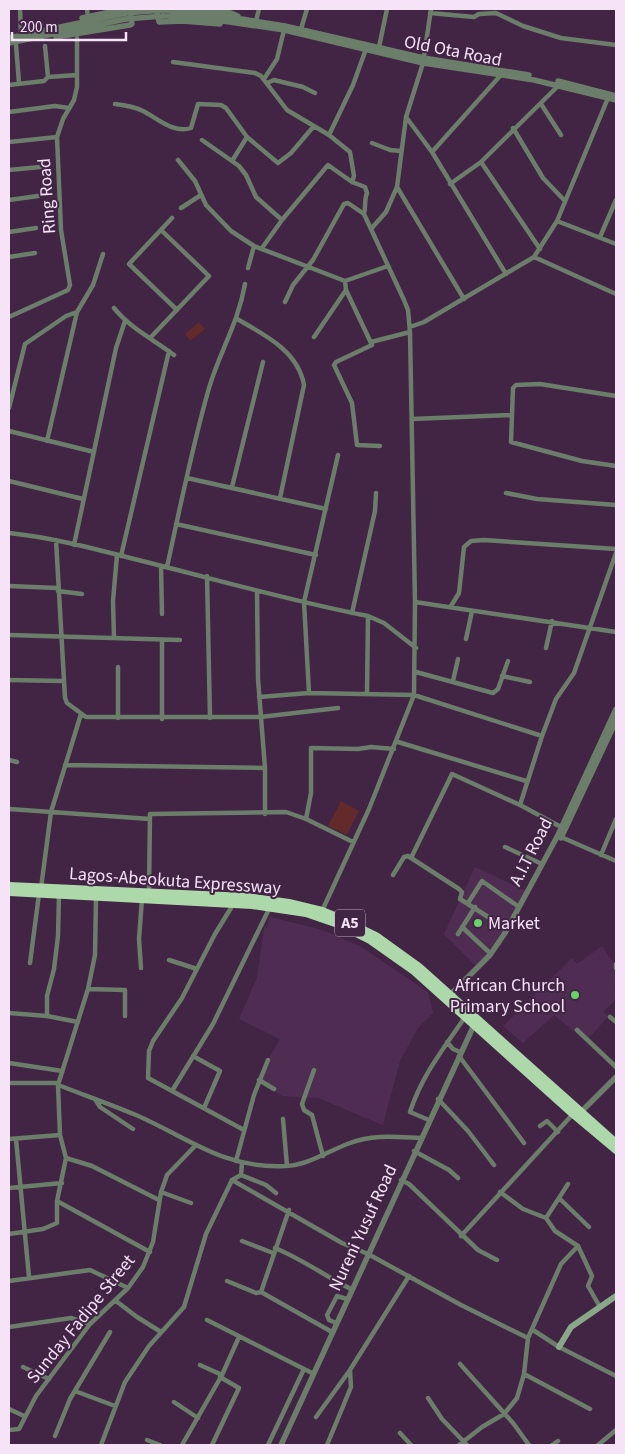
<svg xmlns="http://www.w3.org/2000/svg" width="625" height="1454" font-family="'Source Sans 3',sans-serif">
  <rect width="100%" height="100%" fill="#422445"/>
  <path fill="#4f2d53" d="M475,867L528,892L490,953L477,967L444,934Z
    M270,917L319,929L360,946L428,992L433,1013L418,1028L400,1061L383,1125L318,1098L282,1096L257,1079L280,1039L239,1019L257,978L264,927L267,928Z
    M602,946L616,967V986L614,988L616,991V999L604,1011L608,1017L586,1041L554,1015L523,1043L503,1026L572,958L577,964Z"/>
  <path fill="#622a29" d="M199,322L205,329L190,341L185,334Z
    M341,801L359,811L347,835L328,826Z"/>
  <g fill="none" stroke-linecap="round" stroke-linejoin="round">
    <path stroke="#6a7e69" stroke-width="4.5" d="M20,9L21,35
      M87,9L88,17
      M430,13L474,17L479,14L496,13L523,26L561,38L616,45
      M256,21L259,9
      M301,29L307,9
      M16,45L19,83
      M45,46L48,77
      M379,47L387,9
      M173,62L255,73L261,76L287,110L329,135L350,152L354,176L352,182L365,187L367,193C364,200 366,206 364,214
      M264,79L277,59L284,30
      M267,83L274,80L303,87L315,93
      M9,85L44,81L48,77L77,75
      M115,104C124,105 135,107 143,111C157,118 174,134 191,128L198,104L221,105L226,108L247,137L278,163L291,153L314,126
      M541,104L561,135
      M9,112L55,106L69,108
      M406,117L432,152L506,274
      M513,128L543,178L565,201
      M329,135L353,85L366,49
      M202,140L239,166L246,175L256,197L282,220
      M9,142L57,137
      M372,143L390,150L401,151
      M432,152L500,76
      M178,160L195,181L206,205L231,231L254,246L345,281L388,266
      M232,161L247,137
      M481,162L540,249
      M9,170L40,167
      M450,184L481,162L559,85
      M397,187L464,299
      M9,200L38,196
      M181,208L201,195
      M172,218L129,264L176,309
      M557,221L616,244
      M371,229L386,212L397,187L406,117L423,63L431,9
      M9,232L36,228
      M600,237L616,200
      M262,248L282,220L328,165L352,182
      M9,257L35,253
      M534,257L616,294
      M248,268L254,246
      M345,281L346,290L372,345L336,362L334,365L352,403L357,445L380,446
      M285,302L293,285L313,260L344,204L348,203L364,214L404,300L408,310L410,332L415,602L414,695L369,809L322,911
      M114,308C131,329 153,339 174,355
      M9,317L68,290L70,285L61,230L57,137L63,119L74,100L77,87V38
      M237,319C265,335 298,351 304,385L280,498
      M410,327L424,322L534,257L557,221L608,98
      M151,337L209,276L161,230
      M314,337L346,290
      M371,342L410,332
      M616,396L540,384L516,385L513,388L511,442L582,461L616,466
      M9,408L25,344L66,316L77,312
      M412,419L512,415
      M9,431L94,452
      M47,441L77,312L93,285L103,254
      M187,478L326,509
      M9,481L83,499
      M232,487L263,362
      M506,493L537,499L616,505
      M176,524L316,555
      M9,533C58,538 106,552 154,564C225,582 296,602 368,616L384,623L416,648
      M56,540L65,698L67,703L86,717H260L338,708
      M74,545L116,348L125,321
      M121,556L169,351
      M161,566L162,614
      M167,567C180,508 192,447 209,388C220,351 238,324 245,284
      M207,576L210,718
      M9,586L57,588
      M58,591L82,594
      M257,591L258,679L265,768V814
      M415,602L616,632
      M451,606L459,593L464,547L471,541L484,540L616,549
      M352,613L375,511L376,493
      M9,635L180,640
      M114,638L113,601L117,555
      M466,639L472,611
      M162,640V719
      M546,648L552,621
      M118,667V718
      M416,672L493,693L498,689L508,661
      M502,676L530,682
      M9,680L63,681
      M453,681L458,659
      M309,693L304,602L338,455
      M367,693L368,616
      M259,697L309,693L414,695L542,736
      M398,742L526,781
      M9,760L17,762
      M65,765L265,768
      M520,805L542,736L556,699L574,673L616,553
      M9,809L150,819
      M306,819L311,793V748L358,749L371,747L394,749
      M561,837L616,861
      M505,847L542,864
      M601,855L616,819
      M411,858L452,774L520,805L561,827
      M393,875L404,857L408,856L459,889L462,892L460,899L507,929
      M41,888L51,812L81,714
      M149,893L150,814L286,812L306,819L353,842
      M234,903L215,934L182,998L153,1041L149,1051L148,1078L244,1130
      M468,903L482,881L519,907
      M462,927L491,954
      M458,934L475,907
      M169,960L197,969
      M30,963L39,894
      M616,964V968
      M141,968L139,939L142,899
      M88,989L125,990V1016
      M9,1013L47,1016L78,1022
      M47,1016V996L54,969L58,936L59,895
      M610,1017L616,1022
      M577,1030L616,1067
      M447,1042L453,1049L460,1052
      M193,1056L220,1071L204,1108
      M459,1056L524,1143
      M9,1063L62,1071
      M314,1070L302,1104L304,1110L312,1115L323,1156
      M259,1080L274,1089
      M9,1083H58
      M58,1085C84,1095 110,1104 136,1115C189,1138 223,1169 285,1166C309,1165 328,1151 350,1143C373,1134 397,1137 421,1138
      M172,1091L213,1024L270,907
      M95,1099L100,1107L133,1129
      M438,1099L468,1131L494,1165
      M283,1119L287,1166
      M429,1120L410,1112C422,1075 444,1048 465,1017
      M540,1126L547,1121L558,1132
      M9,1139L60,1135
      M16,1139L29,1277
      M414,1151L449,1170L458,1178
      M66,1158L92,1166L159,1200
      M236,1161L254,1095L268,1060
      M241,1175L266,1185L276,1193
      M232,1180L342,1243L368,1254L461,1305L528,1338L524,1374L517,1398L504,1414L482,1427L459,1445
      M232,1180L241,1175L242,1163
      M401,1180L409,1184L478,1250L497,1260
      M9,1188L62,1183
      M161,1192L191,1203
      M500,1192L523,1209L546,1218L555,1231L578,1246L592,1276L588,1286L600,1307
      M560,1199L589,1227
      M57,1201L150,1252
      M546,1218L568,1184
      M9,1234L43,1229L57,1223V1201L66,1158L60,1135L58,1085L88,989L95,955L96,897
      M461,1236L573,1114
      M242,1241L273,1253
      M275,1248C302,1259 325,1276 351,1289
      M9,1281L90,1270L128,1288
      M227,1281L256,1293L261,1292L289,1210
      M261,1292L332,1332
      M116,1301L137,1317L161,1332
      M207,1320L312,1373
      M336,1323L329,1320L327,1315L337,1296L347,1299
      M9,1327L71,1318L90,1324
      M533,1330L559,1347L616,1376
      M528,1338L561,1264L578,1246
      M460,1364L513,1423L529,1445
      M200,1365L222,1375
      M23,1367L49,1379
      M524,1374L590,1409
      M75,1391L115,1406
      M428,1398L442,1419L467,1445
      M174,1402L198,1418
      M9,1409L24,1416
      M316,1417L350,1370L409,1276
      M9,1430L19,1429L36,1396L90,1324L128,1288L143,1267L153,1242L161,1192L165,1181L167,1175L195,1146
      M400,1433L411,1445
      M55,1436L70,1399L110,1332
      M147,1440L160,1445
      M101,1445L125,1382L149,1346L184,1307L206,1234L232,1180
      M182,1445L222,1375L239,1337
      M212,1445L239,1388L220,1377
      M268,1445L304,1369
      M327,1445L351,1387L350,1370
      M552,1445L558,1441
      M598,1445L616,1430"/>
    <path stroke="#6a7e69" stroke-width="5.5" d="M203,9L231,13L238,16
      M163,10L199,12L285,26L424,58L529,75
      M157,13L159,22L183,21L220,24
      M163,16H189L284,30L423,63L534,80L616,100
      M82,18L124,9
      M56,37L130,25L132,24L130,9
      M9,38L126,13
      M9,43L126,19
      M558,81L616,96
      M561,838L616,721
      M450,995L490,955L505,933L558,835L616,709
      M581,1112L616,1077
      M281,1445L474,1025"/>
    <path stroke="#89a888" stroke-width="6" d="M559,1347L571,1327L616,1296"/>
    <path stroke="#acd8aa" stroke-width="8" d="M9,886L246,897L289,903L322,911L337,917L376,936L419,967L616,1143
      M9,892L252,905L306,913L338,924L370,940L414,971L573,1114L616,1150"/>
    <path stroke="#6a7e69" stroke-width="5.5" d="M126,13L163,10
      M126,19L163,16"/>
  </g>
  <g fill="#66d466" stroke="#422445" stroke-width="2">
    <circle cx="478" cy="923" r="5"/>
    <circle cx="575" cy="995" r="5"/>
  </g>
  <g text-anchor="middle" dominant-baseline="central" stroke-width="4" stroke-linejoin="round" paint-order="stroke">
    <rect fill="#422445" stroke="#c0aac2" stroke-width="1" x="335" y="909.5" width="30" height="27" rx="4"/>
    <g font-size="16" font-weight="bold" fill="#f6e3f8">
      <text x="350" y="923">A5</text>
    </g>
    <g font-size="18" fill="#f6e3f8" stroke="#422445">
      <text transform="translate(453 51) rotate(11)">Old Ota Road</text>
      <text transform="translate(47 196) rotate(-94)">Ring Road</text>
      <text transform="translate(531 852) rotate(-63)">A.I.T Road</text>
      <text transform="translate(175 881) rotate(4)">Lagos-Abeokuta Expressway</text>
      <text transform="translate(363 1228) rotate(-65)">Nureni Yusuf Road</text>
      <text transform="translate(81 1319) rotate(-51)">Sunday Fadipe Street</text>
    </g>
    <g font-size="18" fill="#f6e3f8" stroke="#422445" text-anchor="start">
      <text x="488" y="923">Market</text>
      <text x="565" y="985" text-anchor="end">African Church<tspan x="565" dy="21">Primary School</tspan></text>
    </g>
  </g>
  <rect width="625" height="1454" fill="none" stroke="#f6e3f8" stroke-width="20"/>
  <path d="M12 32v8h114v-8" fill="none" stroke="#f6e3f8" stroke-width="2.5"/>
  <text x="20" y="32" font-size="15" fill="#f6e3f8" stroke="#422445" stroke-width="4" paint-order="stroke">200 m</text>
</svg>
